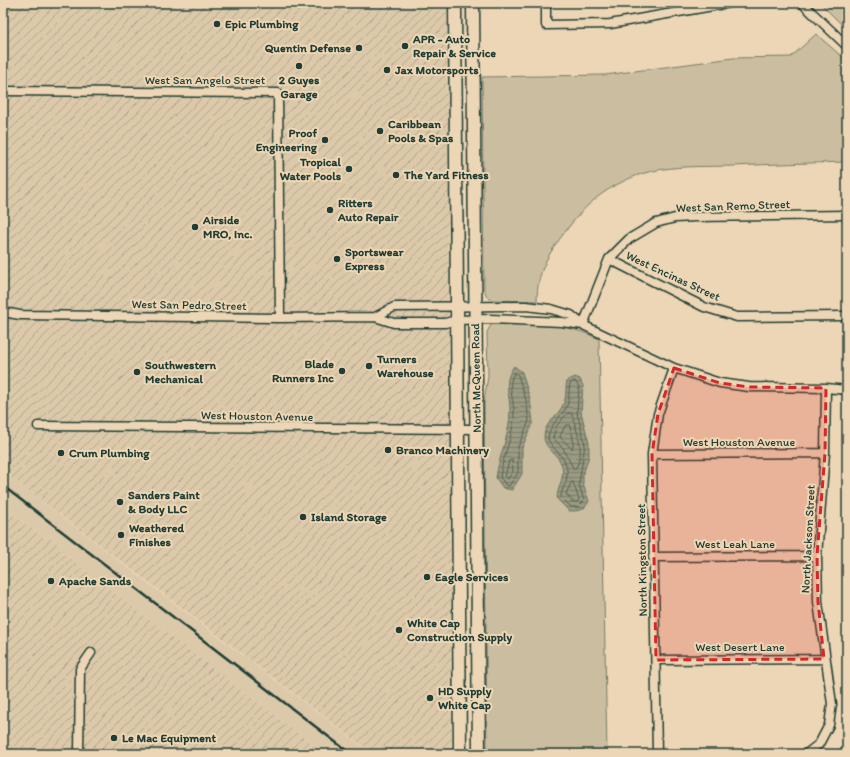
<svg xmlns="http://www.w3.org/2000/svg" width="850" height="757" font-family="Itim,sans-serif">
  <defs>
    <pattern id="industrial-furrows" width="10" height="10" patternUnits="userSpaceOnUse"><rect width="10" height="10" fill="#dcc9aa"/><path d="M-1 1l2-2M0 10L10 0M9 11l2-2" fill="none" stroke="#b2a48b"/></pattern>
    <pattern id="water-rules" width="6" height="5" patternUnits="userSpaceOnUse"><rect width="6" height="5" fill="#9b9a82"/><path d="M0 2.5h6" fill="none" stroke="#7e7f6b"/></pattern>
  </defs>
  <rect width="100%" height="100%" fill="#edd6b5"/>
  <filter id="ink" filterUnits="userSpaceOnUse"><feTurbulence type="fractalNoise" baseFrequency=".025" numOctaves="2"/><feDisplacementMap in="SourceGraphic" scale="8" xChannelSelector="R" yChannelSelector="G"/><feConvolveMatrix kernelMatrix="1 2 1 2 8 2 1 2 1" color-interpolation-filters="sRGB"/></filter>
  <g filter="url(#ink)">
    <path fill="#dcc9aa" d="M3,471L145,581L372,754H325L60,551V545L48,536L43,537L3,507Z"/>
    <path fill="url(#industrial-furrows)" d="M3,3H447L452,754H373L3,471Z
      M3,507L43,537L48,536L60,545V551L325,754H3Z"/>
    <path fill="#cbbda0" stroke="#757d6a" d="M820,3H847V30Z
      M816,34L847,61V162C809,163 772,164 734,166C698,167 657,164 624,181C598,193 581,210 565,232C548,254 537,272 537,301L491,300L487,297L484,289L482,77L605,75L733,58L791,57Z
      M494,323C534,324 561,321 599,339L607,754H487L484,401L488,376L487,332L491,325Z"/>
    <path fill="url(#water-rules)" stroke="#697563" d="M514,366L522,372L530,399L533,422L522,448V474L512,490L503,488L496,478C499,455 510,434 510,411C510,392 502,383 514,366Z
      M575,377L580,379L583,386L581,412L589,443V456L583,475V484L589,501C584,511 579,511 569,511L557,499C557,487 565,479 562,466C559,454 543,448 544,436C545,422 558,416 563,405C567,397 565,389 567,381Z"/>
    <g fill="none" stroke-linecap="round" stroke-linejoin="round">
      <path stroke="#516253" stroke-width="1" d="M514,373L518,375L526,400L529,421L518,447V473L509,486L505,484L500,477C503,454 515,433 514,410C513,398 507,384 514,373Z
        M575,381L579,387L577,413L585,444L579,484L584,501L578,507H571L561,497C561,490 567,483 567,475C569,458 554,452 548,439C549,424 561,418 567,406C570,398 568,392 570,384Z
        M568,413L572,414C576,430 587,455 574,470L563,448L553,438L556,427Z
        M566,425H569C572,431 575,443 572,449L560,437Z
        M512,460L513,471L508,479L505,476L509,461Z
        M573,482L579,500L577,502H573L566,494L571,483Z"/>
      <g stroke="#1f3d34" stroke-width="11">
        <path id="minor" d="M546,3V25L610,24L730,3
          M802,3L847,46
          M3,91L278,93L280,318
          M609,259L704,307L737,317L847,316
          M3,312L20,315L280,318L375,317L394,323H445L457,320L491,319L562,322L583,325L674,368L720,383L749,387L826,388L847,390
          M375,317L394,307L526,306L551,309L571,315L583,325
          M583,325L609,259L629,239L656,223L675,218L695,217L847,215
          M38,426L476,429
          M652,454L825,453
          M653,557L817,556
          M656,660L824,659
          M79,754L80,669L91,653
          M657,754L652,454L658,414L674,368
          M806,754L819,744L829,725L832,704L818,602L817,556L825,453L826,388"/>
      </g>
      <g stroke="#1f3d34" stroke-width="15">
        <path id="secondary" d="M455,3L460,754
          M473,3L479,754"/>
      </g>
      <use href="#minor" stroke="#edd6b5" stroke-width="8"/>
      <use href="#secondary" stroke="#edd6b5" stroke-width="12"/>
      <path stroke="#1f3d34" stroke-width="2.5" d="M3,486L351,754"/>
    </g>
  </g>
  <path fill="#d62828" fill-opacity="0.2" stroke="#d62828" stroke-width="3" stroke-dasharray="8 5" stroke-linejoin="round" d="M674,368L720,383L749,387L826,388L825,453L817,556L818,602L824,659L656,660L652,454L658,414Z"/>
  <g fill="#1f3d34" stroke="#edd6b5" stroke-width="1.5">
    <circle cx="217" cy="24" r="4"/>
    <circle cx="405" cy="46" r="4"/>
    <circle cx="359" cy="48" r="4"/>
    <circle cx="299" cy="66" r="4"/>
    <circle cx="387" cy="70" r="4"/>
    <circle cx="380" cy="131" r="4"/>
    <circle cx="325" cy="140" r="4"/>
    <circle cx="349" cy="169" r="4"/>
    <circle cx="396" cy="175" r="4"/>
    <circle cx="330" cy="210" r="4"/>
    <circle cx="195" cy="227" r="4"/>
    <circle cx="337" cy="259" r="4"/>
    <circle cx="369" cy="366" r="4"/>
    <circle cx="342" cy="371" r="4"/>
    <circle cx="137" cy="372" r="4"/>
    <circle cx="388" cy="450" r="4"/>
    <circle cx="61" cy="453" r="4"/>
    <circle cx="120" cy="502" r="4"/>
    <circle cx="303" cy="517" r="4"/>
    <circle cx="121" cy="535" r="4"/>
    <circle cx="427" cy="577" r="4"/>
    <circle cx="51" cy="581" r="4"/>
    <circle cx="399" cy="630" r="4"/>
    <circle cx="430" cy="698" r="4"/>
    <circle cx="114" cy="738" r="4"/>
  </g>
  <g text-anchor="middle" dominant-baseline="central" stroke-width="4" stroke-linejoin="round" paint-order="stroke">
    <g font-size="12" font-weight="bold" fill="#1f3d34" stroke="#edd6b5" text-anchor="start">
      <text x="225" y="24">Epic Plumbing</text>
      <text x="413" y="39">APR - Auto<tspan x="413" dy="14">Repair &amp; Service</tspan></text>
      <text x="351" y="48" text-anchor="end">Quentin Defense</text>
      <text x="395" y="70">Jax Motorsports</text>
      <text x="299" y="80" text-anchor="middle">2 Guyes<tspan x="299" dy="14">Garage</tspan></text>
      <text x="388" y="124">Caribbean<tspan x="388" dy="14">Pools &amp; Spas</tspan></text>
      <text x="317" y="133" text-anchor="end">Proof<tspan x="317" dy="14">Engineering</tspan></text>
      <text x="341" y="162" text-anchor="end">Tropical<tspan x="341" dy="14">Water Pools</tspan></text>
      <text x="404" y="175">The Yard Fitness</text>
      <text x="338" y="203">Ritters<tspan x="338" dy="14">Auto Repair</tspan></text>
      <text x="203" y="220">Airside<tspan x="203" dy="14">MRO, Inc.</tspan></text>
      <text x="345" y="252">Sportswear<tspan x="345" dy="14">Express</tspan></text>
      <text x="377" y="359">Turners<tspan x="377" dy="14">Warehouse</tspan></text>
      <text x="334" y="364" text-anchor="end">Blade<tspan x="334" dy="14">Runners Inc</tspan></text>
      <text x="145" y="365">Southwestern<tspan x="145" dy="14">Mechanical</tspan></text>
      <text x="396" y="450">Branco Machinery</text>
      <text x="69" y="453">Crum Plumbing</text>
      <text x="128" y="495">Sanders Paint<tspan x="128" dy="14">&amp; Body LLC</tspan></text>
      <text x="311" y="517">Island Storage</text>
      <text x="129" y="528">Weathered<tspan x="129" dy="14">Finishes</tspan></text>
      <text x="435" y="577">Eagle Services</text>
      <text x="59" y="581">Apache Sands</text>
      <text x="407" y="623">White Cap<tspan x="407" dy="14">Construction Supply</tspan></text>
      <text x="438" y="691">HD Supply<tspan x="438" dy="14">White Cap</tspan></text>
      <text x="122" y="738">Le Mac Equipment</text>
    </g>
    <g font-size="12" fill="#1f3d34" stroke="#edd6b5">
      <text x="205" y="80">West San Angelo Street</text>
      <text transform="translate(733 206) rotate(-2)">West San Remo Street</text>
      <text transform="translate(673 276) rotate(25)">West Encinas Street</text>
      <text transform="translate(189 305) rotate(1)">West San Pedro Street</text>
      <text transform="translate(476 378) rotate(-91)">North McQueen Road</text>
      <text transform="translate(257 416) rotate(1)">West Houston Avenue</text>
      <text x="739" y="442">West Houston Avenue</text>
      <text transform="translate(808 539) rotate(-87)">North Jackson Street</text>
      <text x="735" y="544">West Leah Lane</text>
      <text transform="translate(642 560) rotate(-91)">North Kingston Street</text>
      <text x="740" y="647">West Desert Lane</text>
    </g>
  </g>
  <rect width="850" height="757" fill="none" stroke="#edd6b5" stroke-width="16"/>
  <rect x="8" y="8" width="834" height="741" fill="none" stroke="#1f3d34" stroke-width="1.5" filter="url(#ink)"/>
</svg>
